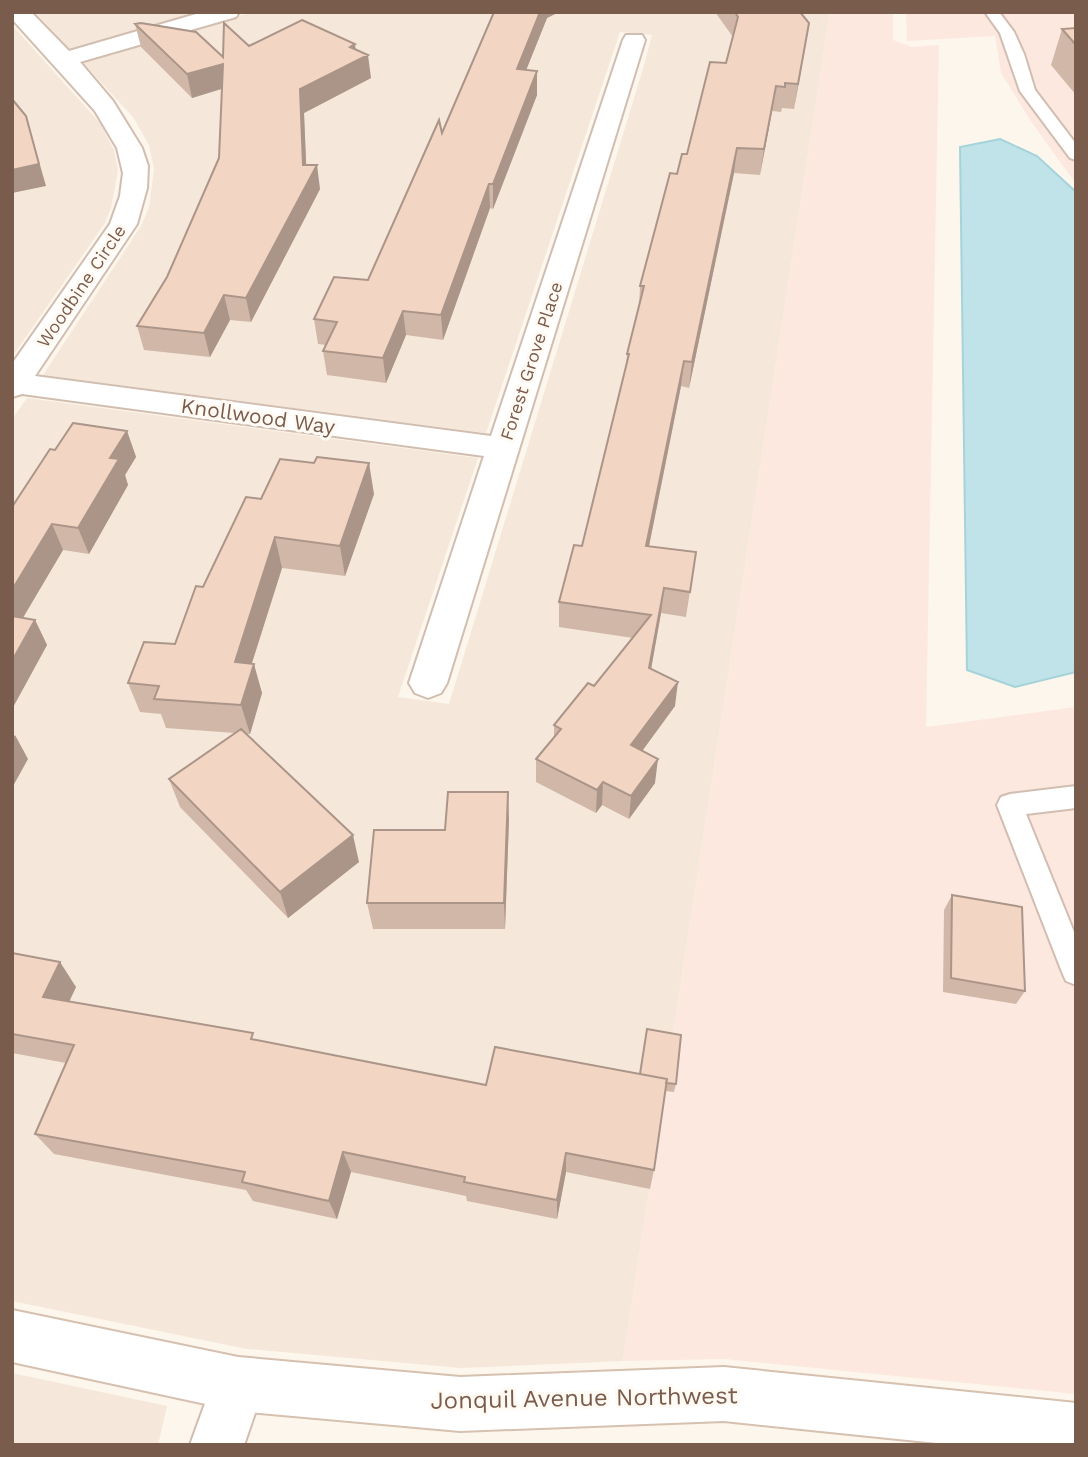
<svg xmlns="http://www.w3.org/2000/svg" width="1088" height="1457" font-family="'Work Sans',sans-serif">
  <rect width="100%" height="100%" fill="#fdf6ec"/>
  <path fill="#f5e8da" d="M35,12H204L71,50Z
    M252,12H830L623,1361L461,1368L247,1349L12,1301V419L27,398L478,458L398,697L449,704L643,69L652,35L620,32L486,433L43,375L141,226L149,207L154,169L149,145L133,117L82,62Z
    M12,25L100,123L114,150L118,170L111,208L105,223L12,357Z
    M12,1373L167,1406L158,1445H12Z"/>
  <path fill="#fde8e0" d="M830,12H893V40L912,47L939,45L926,727L1076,707V1394L724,1359L623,1361Z
    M906,12H1076V184L1030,120L1001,73L995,36L907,41Z"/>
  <path fill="#bfe3e8" stroke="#a5d3da" stroke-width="2" d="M1000,139L1037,156L1076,192V672L1015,687L967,670L960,147Z"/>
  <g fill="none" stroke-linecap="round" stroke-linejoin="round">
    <g stroke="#d1beb0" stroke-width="4">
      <path id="lane" d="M985,12H999L1014,32L1024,54L1035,90L1076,144V160L1070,158L1020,91L1000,33Z
        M1076,786V808L1026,814L1076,937V985L1066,981L1062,972L997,805L1001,797L1010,794Z"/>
    </g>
    <g stroke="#d1beb0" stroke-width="4">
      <path id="street" d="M12,12H31L69,51L203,12H239L236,17L80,62L113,101L142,148L148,166L147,188L137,224L35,376L491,436L623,40L626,35H642L645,40L447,683L441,693L428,698L415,693L409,683L484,456L22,394L12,397V364L110,224L120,196L123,173L117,148L95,111L12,19Z
        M238,1357L257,1365L265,1384L244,1445H190L219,1365Z"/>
    </g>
    <g stroke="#d6c0b0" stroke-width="4">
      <path id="secondary" d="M12,1310L238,1357L460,1377L724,1367L1076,1403V1445H956L724,1421L460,1431L238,1411L12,1362Z"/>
    </g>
    <use href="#lane" fill="#fff" fill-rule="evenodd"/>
    <use href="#street" fill="#fff" fill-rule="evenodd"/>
    <use href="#secondary" fill="#fff" fill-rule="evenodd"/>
  </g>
  <path fill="#d1b7a8" d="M494,12H559L547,18L526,70L537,71V95L493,209L490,208L443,340L406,335L386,383L327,375L323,351L326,345L318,344L314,319L368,280L442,133Z
    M715,12H800L805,48L794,109L782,108L781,112L772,111L760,175L734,173L689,388L681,386L649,546L696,552L686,617L661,613L651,669L675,706L642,751L655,783L629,819L602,805L596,813L536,782V759L554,737V725L594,686L633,638L559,627V602L582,546L626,367L627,354L639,307L640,286L677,174L687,154L726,63L733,37Z
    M135,24L223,57L249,46L356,49L371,78L304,113L306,165L320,189L251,322L230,320L210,357L144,350L137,326L167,277L219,158L222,89L192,98L141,47Z
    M1076,28V95L1051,65L1062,29Z
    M127,431L136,457L125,475L128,485L89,554L63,550L23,618L35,620L47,645L12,709V507L55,450Z
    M374,494L345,576L282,568L252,663L262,693L250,734H247L359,862L288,918L180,807L169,779L235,733L166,728L161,714L140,712L128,683L175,644L203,587L261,499Z
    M509,819L505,929H373L367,903L445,830Z
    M952,895L1025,991L1016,1004L943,992L944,910Z
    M12,953L76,987L69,1002L256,1040L486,1085L495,1047L676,1084L674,1092L665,1091L654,1170L650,1189L566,1172L557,1219L467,1201L466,1196L351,1172L337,1219L253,1201L246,1190L54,1154L35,1134L66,1063L12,1053Z"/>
  <path fill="#aa9588" d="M540,12H559L547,18L517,93V69Z
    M809,23L805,48L794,109L798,84Z
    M355,44L357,60L368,55L371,78L304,113L307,184L317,165L320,189L251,322L246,298L303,165L300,89L350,47Z
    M223,64L227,87L192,98L187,74Z
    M537,71V95L493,209V184Z
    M776,86L772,111L760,175L764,149Z
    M26,116L46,186L12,193V170Z
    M737,148L734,173L689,388L692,362Z
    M489,184L490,208L443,340L441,315Z
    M224,295L230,320L210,357L204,333Z
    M403,311L406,335L386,383L383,358Z
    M684,361L681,386L644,571L646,546Z
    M127,431L136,457L125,475L128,485L89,554L78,528L110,458Z
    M369,463L374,494L345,576L340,546Z
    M52,524L63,550L12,636V590Z
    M275,537L282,568L243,691L235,662Z
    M664,588L661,613L647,692L649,668Z
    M35,620L47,645L12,709V661Z
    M254,664L262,693L250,734L241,705Z
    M678,682L675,706L629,769L631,745Z
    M15,735L28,759L12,788V739Z
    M658,759L655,783L629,819L631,796Z
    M603,782L602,805L596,813L597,790Z
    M508,792L509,819L505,929L504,903Z
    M353,835L359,862L288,918L280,892Z
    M60,962L76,987L60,1021L43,997Z
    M343,1152L351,1172L337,1219L329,1201Z
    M566,1153V1172L557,1219V1200Z"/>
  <path fill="#f3d5c3" stroke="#aa9588" stroke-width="2" d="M494,12H540L517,69L537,71L493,184H489L441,315L403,311L383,358L323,351L337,322L314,319L334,277L368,280L439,120L442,133Z
    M735,12H800L809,23L798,84L785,83V87L776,86L764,149L737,148L692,362L684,361L646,546L696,552L690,592L664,588L649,668L678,682L631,745L658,759L631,796L603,782L597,790L536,759L561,729L554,725L588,683L594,686L651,615L559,602L574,545L582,546L629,354H627L644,286H640L670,173L677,174L682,154H687L710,62L726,63L738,17Z
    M302,20L355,44L350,47L368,55L300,89L303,165H317L246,298L224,295L204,333L137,326L167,277L219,158L223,64L187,74L135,24L141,23L196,32L223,57L224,23L249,46Z
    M1076,28V45L1062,29Z
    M12,99L26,116L39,164L12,170Z
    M73,423L127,431L110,458L119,459L78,528L52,524L12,590V507L50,449L55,450Z
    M317,457L369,463L340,546L275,537L235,662L254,664L241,705L154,699L159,686L128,683L144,642L175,644L196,586L203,587L246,497L261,499L280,459L314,463Z
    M12,616L35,620L12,661Z
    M241,729L353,835L280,892L169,779Z
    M448,792H508L504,903H367L374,830H445Z
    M952,895L1022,907L1025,991L951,978Z
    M12,953L60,962L43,997L253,1033L251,1039L486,1085L495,1047L667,1079L654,1170L566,1153L557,1200L464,1182L465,1177L343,1152L329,1201L242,1182L245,1172L35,1134L74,1045L12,1034Z
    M647,1029L681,1035L676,1084L666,1083L667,1079L640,1074Z"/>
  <g text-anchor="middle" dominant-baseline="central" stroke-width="6" stroke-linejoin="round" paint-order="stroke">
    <g font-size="18" fill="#7a5c4d" stroke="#fffaf3">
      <text transform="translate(81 286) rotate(-56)">Woodbine Circle</text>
      <text transform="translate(531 361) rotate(-72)">Forest Grove Place</text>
    </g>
    <g font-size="21" fill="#7a5c4d" stroke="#fffaf3">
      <text transform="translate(258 416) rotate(8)">Knollwood Way</text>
    </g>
    <g font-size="24" fill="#7a5c4d" stroke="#fffaf3">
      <text transform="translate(584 1398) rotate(-1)">Jonquil Avenue Northwest</text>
    </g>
  </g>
  <rect width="1088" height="1457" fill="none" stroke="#7a5c4d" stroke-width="28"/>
</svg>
